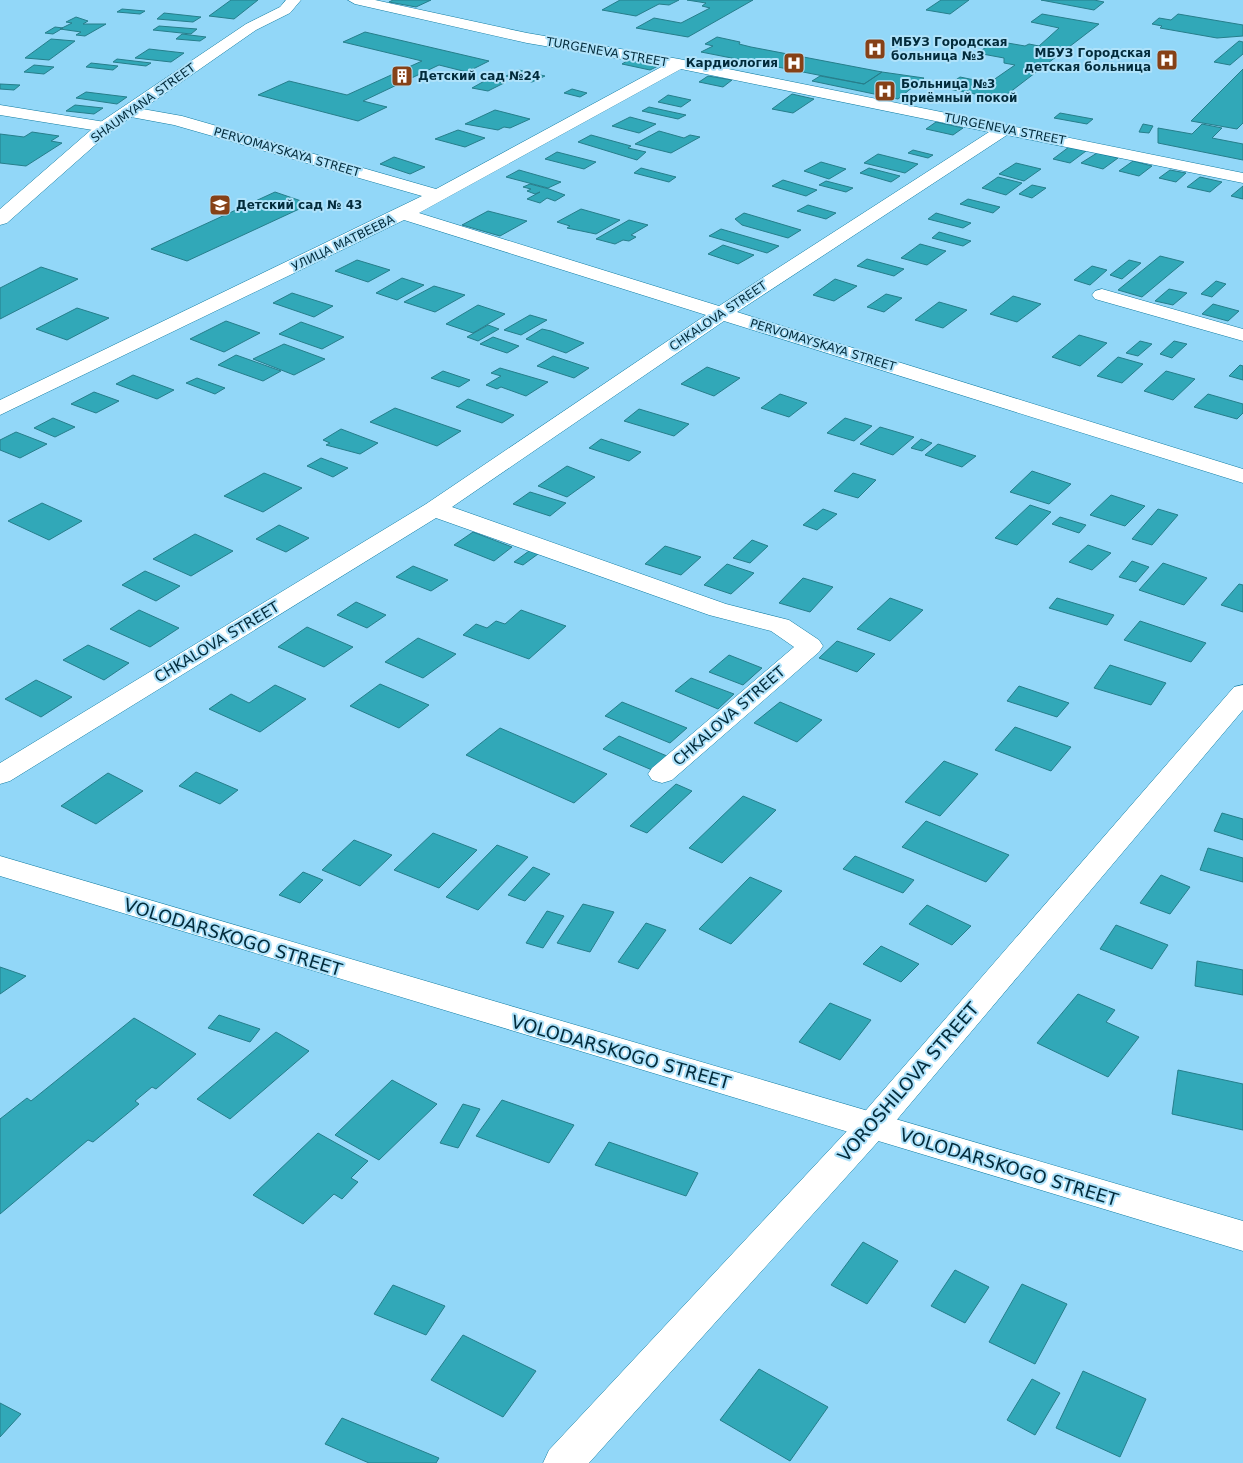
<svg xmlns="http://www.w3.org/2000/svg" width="1243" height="1463" font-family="'DejaVu Sans',sans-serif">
  <rect width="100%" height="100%" fill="#92d7f8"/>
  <path fill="#31a8b8" stroke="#267e8b" d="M231,0H258L234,19L209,16Z
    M393,0H431L416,7L389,2Z
    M620,0H679L669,5L659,4L636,16L602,10Z
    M687,0H753L688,37L636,28L654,18L681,23L710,8L702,6L706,3Z
    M941,0H969L950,14L926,10Z
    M1041,0H1094L1104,2L1094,10Z
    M122,9L145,11L140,14L117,12Z
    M164,13L201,17L193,22L157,19Z
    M1042,14L1099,24L1001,99L944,88L960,77L989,83L1015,65L1004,63V58L977,53L996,41L1025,46L1029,44L1039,46L1059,28L1031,22Z
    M1178,14L1243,25V36L1217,38L1160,28L1162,26L1152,24L1159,18L1171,20Z
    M76,17L88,21L83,24H106L85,36L76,35L81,32L60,29L72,23L66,22Z
    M159,26L197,29L191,34L153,30Z
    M55,27L63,28L53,34L45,33Z
    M365,32L489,61L467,72L439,65L363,101L387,107L358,121L258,95L289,81L347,95L422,61L343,42Z
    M182,34L206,37L200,41L176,39Z
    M717,37L740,42L739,44L751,47L882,72L864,84L701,52L713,46L705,44Z
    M51,39L75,41L49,60L25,58Z
    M1239,41L1243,42V54L1230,65L1214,62Z
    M149,49L184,53L171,62L135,58Z
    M117,59L151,63L146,66L113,62Z
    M630,59L658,66L650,70L622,64Z
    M91,63L118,66L113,70L86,67Z
    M34,65L54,67L44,74L24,72Z
    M1243,69V123L1237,129L1191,121Z
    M519,70L545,76L532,82L506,76Z
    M882,72L924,78L898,99L812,81L820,76L864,84Z
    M708,76L732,80L723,87L699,82Z
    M488,79L504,83L488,91L472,88Z
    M0,84L20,85L14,90L0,89Z
    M572,89L587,93L580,97L564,93Z
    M86,92L127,97L117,104L76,98Z
    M792,94L814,99L793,113L772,109Z
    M668,95L691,100L681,107L658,102Z
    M75,105L103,108L94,114L66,111Z
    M649,107L686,115L678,119L642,111Z
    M495,110L530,119L510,128L504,127L498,130L465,124Z
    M1060,113L1093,119L1087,124L1054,118Z
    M630,117L656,124L639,133L612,126Z
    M936,122L963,128L953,135L926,129Z
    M1143,124L1153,126L1149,133L1139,132Z
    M1202,124L1222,128L1212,138L1243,144V160L1158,143V128L1192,134Z
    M458,130L485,138L465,147L435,139Z
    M659,131L684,138L690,135L700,137L671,153L635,144Z
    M32,132L59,136L51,141L62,143L26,166L0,163V134L24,137Z
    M591,135L631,146L628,148L646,152L637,160L578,142Z
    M1069,147L1086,151L1070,163L1053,159Z
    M913,150L933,155L928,158L908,153Z
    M557,152L596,162L584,169L545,159Z
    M1097,153L1118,158L1103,169L1081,163Z
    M878,154L918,164L905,173L864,163Z
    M394,157L425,167L410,174L380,164Z
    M1133,161L1152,166L1139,176L1119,171Z
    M821,162L846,169L829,179L804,171Z
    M1016,163L1041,169L1024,181L999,174Z
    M641,168L676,177L669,182L634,173Z
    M869,168L900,176L891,182L860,173Z
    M519,170L561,182L548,188L506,177Z
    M1170,170L1186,173L1176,182L1159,178Z
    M998,177L1022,183L1006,195L982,188Z
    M1200,177L1222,182L1210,192L1187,187Z
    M783,180L817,190L806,196L772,186Z
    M826,181L853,188L846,192L819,185Z
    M530,184L549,189L565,195L555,201L547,198L540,203L527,199L540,192L535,194L527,191L531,189L523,187Z
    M1032,185L1046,188L1032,198L1019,194Z
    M1243,186V199L1231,196Z
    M275,192L310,204L187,261L151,249Z
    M968,199L1000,207L993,213L960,204Z
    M808,205L836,213L826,219L797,211Z
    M581,209L620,220L596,234L567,228L570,226L557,222Z
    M488,211L527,221L500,236L462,225Z
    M744,213L801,230L788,238L742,225L735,219Z
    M936,213L971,223L963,228L928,219Z
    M629,220L648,225L631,235L636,237L629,241L623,240L615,244L596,239Z
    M721,229L779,246L767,253L709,236Z
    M939,232L971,241L963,246L932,238Z
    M920,244L946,251L927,265L901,258Z
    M723,245L754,255L738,264L708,254Z
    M1160,256L1184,262L1142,297L1118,290Z
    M867,259L904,269L894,276L857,266Z
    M357,260L390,270L368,282L335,271Z
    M1129,260L1141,263L1122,279L1110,275Z
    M1092,266L1107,270L1090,285L1074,280Z
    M41,267L78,279L0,319V288Z
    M402,278L424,285L397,300L376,293Z
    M835,279L857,286L834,301L813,295Z
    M1216,281L1226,284L1212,297L1201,294Z
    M434,286L465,295L435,312L404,302Z
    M1169,289L1187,293L1173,305L1155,301Z
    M292,293L333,306L314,317L273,303Z
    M886,294L902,298L884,312L867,307Z
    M1013,296L1041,304L1017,322L990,314Z
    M939,302L967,310L943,328L915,320Z
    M1213,304L1239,311L1228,321L1202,314Z
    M478,305L505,314L473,333L446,324Z
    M77,308L109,318L67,340L36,329Z
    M530,315L547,320L521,335L504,330Z
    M226,321L260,333L224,352L190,339Z
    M301,322L344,337L322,349L279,334Z
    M488,325L499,329L478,341L467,337Z
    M542,329L551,331L584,343L566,353L526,339Z
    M1079,335L1107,343L1080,366L1052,357Z
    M493,337L519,346L507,353L480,344Z
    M1140,341L1152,344L1138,356L1126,353Z
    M1174,341L1187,344L1172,358L1160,354Z
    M284,344L325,359L294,375L253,359Z
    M236,355L281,371L263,381L218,365Z
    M553,356L589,368L574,378L537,366Z
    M1118,357L1143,364L1122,383L1097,376Z
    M1240,365L1243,366V380L1229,376Z
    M707,367L740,378L714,396L681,384Z
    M500,368L548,382L526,396L501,387L497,389L486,385L501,376L491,373Z
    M443,371L470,380L459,387L431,378Z
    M1166,371L1195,379L1173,400L1144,391Z
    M133,375L174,390L157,399L116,384Z
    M197,378L225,388L215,394L186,383Z
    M94,392L119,401L96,413L71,404Z
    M780,394L807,403L789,417L761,408Z
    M1208,394L1243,404V413L1237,419L1194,407Z
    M468,399L514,415L502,423L456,407Z
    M395,408L461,431L437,446L370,422Z
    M639,409L689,424L674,436L624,421Z
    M53,418L75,427L55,437L34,428Z
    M845,418L872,426L854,441L827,433Z
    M880,427L914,437L893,455L860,444Z
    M341,429L378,443L360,454L326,445L330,443L323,440Z
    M16,432L47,444L20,458L0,450V440Z
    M601,439L641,452L629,461L589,448Z
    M921,439L932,443L922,451L911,448Z
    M938,444L976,456L962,467L925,455Z
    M321,458L348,468L333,477L307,466Z
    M567,466L595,477L567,497L538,486Z
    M1032,471L1071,484L1049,504L1010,492Z
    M264,473L302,488L263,512L224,496Z
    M853,473L876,480L858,498L834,491Z
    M530,492L566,503L550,516L513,504Z
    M1111,495L1145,506L1125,526L1090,515Z
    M42,503L82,521L49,540L8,521Z
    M1030,505L1051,512L1017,545L995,538Z
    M823,509L837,514L817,530L803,525Z
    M1158,509L1178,515L1152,545L1132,539Z
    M1060,517L1086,525L1079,533L1052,524Z
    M279,525L309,538L286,552L256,539Z
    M473,532L512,547L494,561L454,545Z
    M195,534L233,551L191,576L153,559Z
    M752,540L768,546L750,563L733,558Z
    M1088,545L1111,553L1092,570L1069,562Z
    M665,546L701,557L681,575L645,564Z
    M529,551L538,554L523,565L514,562Z
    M1132,561L1149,567L1136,582L1119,577Z
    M1163,563L1207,578L1184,605L1139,590Z
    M727,564L754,573L731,594L704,585Z
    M413,566L448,580L431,591L396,577Z
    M145,571L180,586L156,601L122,585Z
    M803,578L833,587L810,612L779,603Z
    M1239,584L1243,585V612L1221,605Z
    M890,598L923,610L890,641L857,629Z
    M1057,598L1114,615L1107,625L1049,608Z
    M356,602L386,615L367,628L337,615Z
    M139,610L179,628L150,647L110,629Z
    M521,610L566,626L529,659L463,635L476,624L487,628L496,621L505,624Z
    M1140,621L1206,643L1191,662L1124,640Z
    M307,627L353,647L324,667L278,647Z
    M418,638L456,654L423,678L385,662Z
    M837,641L875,654L857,672L819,658Z
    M88,645L129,663L104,680L63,660Z
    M729,655L762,668L743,685L709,672Z
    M1110,665L1166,683L1151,705L1094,688Z
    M691,678L734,694L718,709L675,691Z
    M36,680L72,697L41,717L5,699Z
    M380,684L429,705L399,728L350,706Z
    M275,685L306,699L260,732L209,709L231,694L249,703Z
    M1019,686L1069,703L1057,717L1007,701Z
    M622,702L687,728L670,743L605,716Z
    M780,702L822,720L797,742L754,723Z
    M1015,727L1071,747L1051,771L995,750Z
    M500,728L607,774L574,803L466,755Z
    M619,736L667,756L652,770L603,749Z
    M944,761L978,774L940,816L905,802Z
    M196,772L238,790L220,804L179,786Z
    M108,773L143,791L96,824L61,806Z
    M676,784L692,791L647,833L630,826Z
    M743,796L776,810L722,863L689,848Z
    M1222,813L1243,819V840L1214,831Z
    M926,821L1009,855L986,882L902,847Z
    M433,833L477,850L439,888L394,870Z
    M354,840L392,855L360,886L322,870Z
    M497,845L528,857L478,910L446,897Z
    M1208,848L1243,858V882L1200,870Z
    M855,856L914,880L903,893L843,869Z
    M533,867L550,874L525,901L508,895Z
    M303,872L323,880L300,903L279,895Z
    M1161,875L1190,887L1170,914L1140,903Z
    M750,877L782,891L731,944L699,929Z
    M583,904L614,912L590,952L557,943Z
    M927,905L971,926L952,945L909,924Z
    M547,911L564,916L543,948L526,943Z
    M646,923L666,930L638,969L618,962Z
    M1116,925L1168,945L1152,969L1100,949Z
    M881,946L919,964L901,982L863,964Z
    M1197,961L1243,970V995L1195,986Z
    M0,967L26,976L0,994Z
    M1078,994L1115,1010L1106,1022L1139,1037L1108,1077L1037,1043Z
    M830,1003L871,1020L840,1060L799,1042Z
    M219,1015L260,1029L250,1042L208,1028Z
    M134,1018L196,1054L156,1089L152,1087L135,1101L139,1104L93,1142L88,1140L0,1214V1119L27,1098L31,1101Z
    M276,1032L309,1051L230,1119L197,1099Z
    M1178,1070L1243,1084V1130L1172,1114Z
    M392,1080L437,1104L379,1160L335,1135Z
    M502,1100L574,1125L549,1163L476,1136Z
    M463,1104L480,1109L458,1148L440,1143Z
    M318,1133L368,1161L351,1178L358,1182L342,1199L334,1194L303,1224L253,1195Z
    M609,1142L698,1173L686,1196L595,1165Z
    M863,1242L898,1261L867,1304L831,1285Z
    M955,1270L989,1287L965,1323L931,1306Z
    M1022,1284L1067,1304L1035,1364L989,1342Z
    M393,1285L445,1306L426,1335L374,1314Z
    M463,1335L536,1371L503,1417L431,1380Z
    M759,1369L828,1407L790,1461L720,1420Z
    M1083,1371L1146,1399L1120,1457L1056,1428Z
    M1032,1379L1060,1393L1035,1435L1007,1420Z
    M0,1403L21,1414L0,1437Z
    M342,1418L439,1458L436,1463H369L325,1444Z"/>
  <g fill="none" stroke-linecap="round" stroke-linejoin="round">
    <g stroke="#107ba0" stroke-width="1">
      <path id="minor" d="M348,0H375L527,33L679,59L1243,173V183L1007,135L737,312L1243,469V483L724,321L452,507L726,604L789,620L819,640L823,646L819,652L672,780L662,783L652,780L648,774L652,768L794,647L771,631L709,615L436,518L10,781L0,784V763L426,504L706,315L404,220L0,415V400L422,196L174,125L131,117L129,113L131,109L137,108L182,116L436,189L663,66L527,43L355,4ZM681,69L989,132L719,306L419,213Z
        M0,105L105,122L111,123L113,127L111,131L105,132L0,115Z
        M1102,289L1243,329V341L1095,299L1092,295L1095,291Z
        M1243,685V710L884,1135L589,1463H543L549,1450L860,1117L1234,687Z"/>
    </g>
    <g stroke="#107ba0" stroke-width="1">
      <path id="major" d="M286,0H301L290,13L256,30L111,131L7,223L0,225V209L99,123L246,24L280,7Z
        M0,856L1243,1221V1251L0,876Z"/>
    </g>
    <use href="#minor" fill="#fff" fill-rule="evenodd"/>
    <use href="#major" fill="#fff" fill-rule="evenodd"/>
  </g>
  <defs>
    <g id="hospital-square" transform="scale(1.125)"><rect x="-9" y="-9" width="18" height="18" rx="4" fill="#864117" stroke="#afe2fa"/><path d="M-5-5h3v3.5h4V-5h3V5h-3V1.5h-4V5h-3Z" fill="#fff"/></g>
    <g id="building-square" transform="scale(1.125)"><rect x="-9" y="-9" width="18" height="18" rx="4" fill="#864117" stroke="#afe2fa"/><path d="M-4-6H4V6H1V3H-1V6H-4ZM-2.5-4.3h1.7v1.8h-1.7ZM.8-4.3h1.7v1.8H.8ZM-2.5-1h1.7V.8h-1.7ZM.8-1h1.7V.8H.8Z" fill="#fff"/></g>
    <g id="school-square" transform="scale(1.125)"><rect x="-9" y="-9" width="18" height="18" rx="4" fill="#864117" stroke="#afe2fa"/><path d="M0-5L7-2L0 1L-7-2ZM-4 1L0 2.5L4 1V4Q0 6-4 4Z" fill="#fff"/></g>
  </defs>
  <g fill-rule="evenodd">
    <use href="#hospital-square" x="875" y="49"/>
    <use href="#hospital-square" x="1167" y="60"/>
    <use href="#hospital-square" x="794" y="63"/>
    <use href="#building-square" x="402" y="76"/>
    <use href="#hospital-square" x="885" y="91"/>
    <use href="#school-square" x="220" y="205"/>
  </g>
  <g text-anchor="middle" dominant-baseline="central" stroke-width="4" stroke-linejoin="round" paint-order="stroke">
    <g font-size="12" font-weight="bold" fill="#022b3b" stroke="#afe2fa" text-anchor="start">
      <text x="891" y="42">МБУЗ Городская<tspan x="891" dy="14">больница №3</tspan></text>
      <text x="1151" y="53" text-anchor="end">МБУЗ Городская<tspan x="1151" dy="14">детская больница</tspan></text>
      <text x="778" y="63" text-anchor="end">Кардиология</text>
      <text x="418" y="76">Детский сад №24</text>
      <text x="901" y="84">Больница №3<tspan x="901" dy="14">приёмный покой</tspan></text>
      <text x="236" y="205">Детский сад № 43</text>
    </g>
    <g font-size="12" fill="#022b3b" stroke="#afe2fa">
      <text transform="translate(607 52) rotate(10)">TURGENEVA STREET</text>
      <text transform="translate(143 103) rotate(-36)">SHAUMYANA STREET</text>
      <text transform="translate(1005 129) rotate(11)">TURGENEVA STREET</text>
      <text transform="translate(287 152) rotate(16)">PERVOMAYSKAYA STREET</text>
      <text transform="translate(343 243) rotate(-26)">УЛИЦА МАТВЕЕВА</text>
      <text transform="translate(718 316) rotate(-34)">CHKALOVA STREET</text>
      <text transform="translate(823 345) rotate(17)">PERVOMAYSKAYA STREET</text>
    </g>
    <g font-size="15" fill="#022b3b" stroke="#afe2fa">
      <text transform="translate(217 642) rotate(-31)">CHKALOVA STREET</text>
      <text transform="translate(729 716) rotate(-41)">CHKALOVA STREET</text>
    </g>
    <g font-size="18" fill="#022b3b" stroke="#afe2fa">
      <text transform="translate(233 937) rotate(17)">VOLODARSKOGO STREET</text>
      <text transform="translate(621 1052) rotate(16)">VOLODARSKOGO STREET</text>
      <text transform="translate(908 1082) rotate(-49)">VOROSHILOVA STREET</text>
      <text transform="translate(1009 1167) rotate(17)">VOLODARSKOGO STREET</text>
    </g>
  </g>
</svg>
